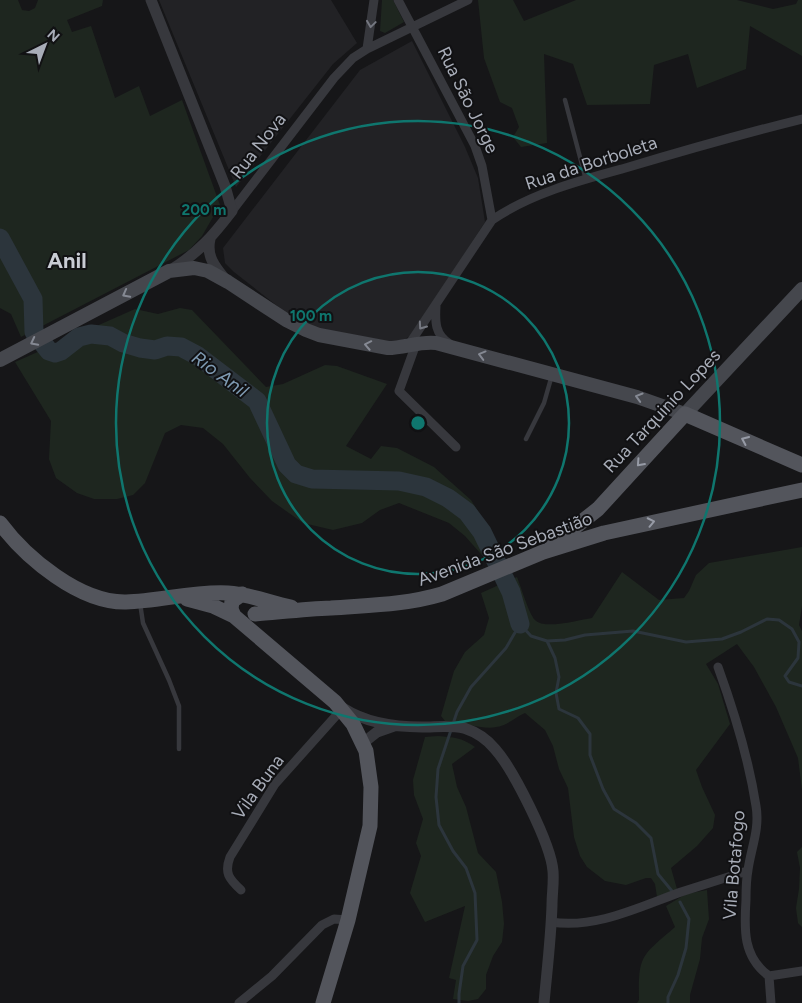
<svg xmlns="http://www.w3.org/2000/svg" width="802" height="1003" font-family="Figtree,sans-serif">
  <rect width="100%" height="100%" fill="#161618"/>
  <path fill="#222225" d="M159,0H331L357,43L333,64L236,187Z
    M412,41L465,147L478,178L485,222L412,335L405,339L393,342L325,330L305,324L286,313L234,272L225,263L223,248L360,70Z"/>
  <path fill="#1e261f" d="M0,0H18L22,10L29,11L35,8L38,0H103L102,6L67,20L72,32L91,26L115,98L139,86L150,116L182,100L220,205L202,236L189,250L21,337L11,314L0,308Z
    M382,0H393L404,22L385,33L380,31Z
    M478,0H513L524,21L576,0H737L773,9L796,4L798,0H802V56L750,26L746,69L697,88L688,54L654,65L650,104L587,105L573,64L544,54L547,143L521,147L513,137L519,127L512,108L500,102L484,58Z
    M180,308L192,310L266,387L283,384L325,365L337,366L387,384L346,446L371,459L381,446L397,448L434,467L471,500L504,554L488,562L465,536L449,523L399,503L380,510L362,523L333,530L303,523L272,501L250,478L223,444L203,428L181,425L165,433L145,483L133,495L117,499H94L77,493L56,478L49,459L51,421L15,362L135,309L158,314Z
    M802,547V606L799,625L802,631V790L798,758L776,707L754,667L737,644L706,664L718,684L730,724L696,770L702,787L715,815L713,828L697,846L671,868L677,889L657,897L655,884L651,878H646L626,885L605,881L587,867L580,856L574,837L568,788L559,769L553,746L545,730L525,713C516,717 506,726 496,727C485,730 459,722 445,721L441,716L454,671L465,652L484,635L489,618L481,593L517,577C521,587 529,614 535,620C544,630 579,620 592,618L622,572L659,600L684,598L689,591L696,575L709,563Z
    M438,736C453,737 463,738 475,747L452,764L457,787L466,807L478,853L496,872L502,902L504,924L502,942L493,956L486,975V989L478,999L468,1001L453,999L456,980L449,978L465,906L425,922L410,893L421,856L416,843L423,819L414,795L413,780L425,737Z
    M802,847V927L798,923L796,908L799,889L800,868L797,852Z
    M707,890L709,919L702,938L700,959L690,995V1003H637L639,1000C638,954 642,956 675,927L666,906L686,894Z"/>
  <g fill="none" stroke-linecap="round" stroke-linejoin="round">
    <path stroke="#2c353c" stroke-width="3" d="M547,641L555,658L559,677L556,693L559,709L578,718L590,734V755L603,789L614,809L636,823L651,838L658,874L672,891
      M459,1003V994L463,966L477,940L475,893L466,868L453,851L439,825L436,797L438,769L457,712L471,687L506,648L520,624L531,636L547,641L565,640L585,635L633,631L686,642L722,639L741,632L767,619L779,620L792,629L799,642L798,658L785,676L789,682L802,686
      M668,1003V997L678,975L686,948L689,919L680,902"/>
    <path stroke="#2c353c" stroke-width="19" d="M0,238L33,299L34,332L49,351L55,353L61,351L79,337L91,334L110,336L123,343L140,348L155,350L167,346L181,347L198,356L257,401L287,465L296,474L312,479L399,481L426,487L448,498L467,512L482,532L511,592L520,624"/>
    <path stroke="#37383d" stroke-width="4.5" d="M565,100L586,180
      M526,439L544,403L552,375
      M140,603L143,623L169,680L179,706V749"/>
    <path stroke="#37383d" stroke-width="9" d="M398,0L475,146L482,166L492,220
      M367,49L374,0
      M232,211L334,78L353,58L367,49L468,0
      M436,306C435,322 435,335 450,344
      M416,344L399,391L456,447
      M408,346L492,220C530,194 578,181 622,169C682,151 742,134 802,119
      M718,667C734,711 749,761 756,806C760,829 751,848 748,870C746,880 746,890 746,900C744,930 743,957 769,976L771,1003
      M241,890C229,879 224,873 230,857L275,784L342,709
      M551,922C596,929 639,907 681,892C703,885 725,878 747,871
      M769,976L802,971
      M239,1003L272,976L322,925L334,919L348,920"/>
    <path stroke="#37383d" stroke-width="11" d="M151,0L225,186L232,211C212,237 199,252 171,270
      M210,239C206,256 215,267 225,279
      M343,708C366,723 394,727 422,727C436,727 450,725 464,728C476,732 487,739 495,749C513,769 551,844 553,871C554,882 552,894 552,905C551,938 547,970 544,1003
      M363,743L377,732L394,726"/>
    <path stroke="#45474d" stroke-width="14" d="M0,360L169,271L194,268L208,271L228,282L286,320L306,330L319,335L388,348C404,348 420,341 436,343L637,397L685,414L802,289"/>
    <path stroke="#53555c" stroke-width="15" d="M0,523C26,558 80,603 126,602C160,601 194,591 228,593C250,594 270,603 291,607
      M552,545L598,509L685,414L802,465
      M242,594L232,601L231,609L234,616L335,702L353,724L366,751L371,787L370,826L348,920L323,1003
      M187,599L213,606L234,616
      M255,614C280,612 306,609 331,608C369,605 405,605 442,594L543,552L604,533L802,490"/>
  </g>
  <defs><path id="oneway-chevron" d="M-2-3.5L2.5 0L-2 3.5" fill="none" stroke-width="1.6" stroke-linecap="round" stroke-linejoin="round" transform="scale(1.25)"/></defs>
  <g stroke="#757881">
    <use href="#oneway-chevron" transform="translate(371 24) rotate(98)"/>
    <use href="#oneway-chevron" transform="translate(422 326) rotate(125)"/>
  </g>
  <g stroke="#858993">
    <use href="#oneway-chevron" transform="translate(126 294) rotate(152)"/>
    <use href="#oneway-chevron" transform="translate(34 342) rotate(153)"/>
    <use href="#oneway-chevron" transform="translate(368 345) rotate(-169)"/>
    <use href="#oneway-chevron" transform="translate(482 355) rotate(-165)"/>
    <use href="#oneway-chevron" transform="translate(639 397) rotate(-164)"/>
  </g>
  <g stroke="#979ba6">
    <use href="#oneway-chevron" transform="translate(745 440) rotate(-156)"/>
    <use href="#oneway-chevron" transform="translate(640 463) rotate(132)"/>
    <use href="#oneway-chevron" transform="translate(651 522) rotate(-12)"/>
  </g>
  <g fill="none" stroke="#0f766e" stroke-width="2.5">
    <circle cx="418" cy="423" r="151"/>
    <circle cx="418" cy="423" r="302"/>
  </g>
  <g text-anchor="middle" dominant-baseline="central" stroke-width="4" stroke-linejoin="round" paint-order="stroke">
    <g font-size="18" fill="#a8adb8" stroke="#111113">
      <text transform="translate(468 100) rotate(64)">Rua São Jorge</text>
      <text transform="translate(258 146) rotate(-52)">Rua Nova</text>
      <text transform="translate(591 163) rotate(-18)">Rua da Borboleta</text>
      <text transform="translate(662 411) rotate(-47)">Rua Tarquinio Lopes</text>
      <text transform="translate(505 549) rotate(-20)">Avenida São Sebastião</text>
      <text transform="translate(258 787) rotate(-54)">Vila Buna</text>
      <text transform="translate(734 865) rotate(-85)">Vila Botafogo</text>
    </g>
    <g font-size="19" font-style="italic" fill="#7f9bb3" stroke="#111113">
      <text transform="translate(220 374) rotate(36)">Rio Anil</text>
    </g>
    <g font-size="22" font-weight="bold" fill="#c9ccd4" stroke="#111113">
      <text x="67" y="260">Anil</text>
    </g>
  </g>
  <circle cx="418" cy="423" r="8" fill="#0f766e" stroke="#111113" stroke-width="2.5"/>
  <g font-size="15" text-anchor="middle" font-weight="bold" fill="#0f766e" stroke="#111113" stroke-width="4" stroke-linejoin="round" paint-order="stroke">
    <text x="204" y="215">200 m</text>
    <text x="311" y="321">100 m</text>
  </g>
  <g transform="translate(45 45) rotate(42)" stroke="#111113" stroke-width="4" paint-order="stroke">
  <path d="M0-4L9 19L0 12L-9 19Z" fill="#a8adb8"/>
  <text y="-8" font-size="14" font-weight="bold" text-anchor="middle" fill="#a8adb8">N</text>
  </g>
</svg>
